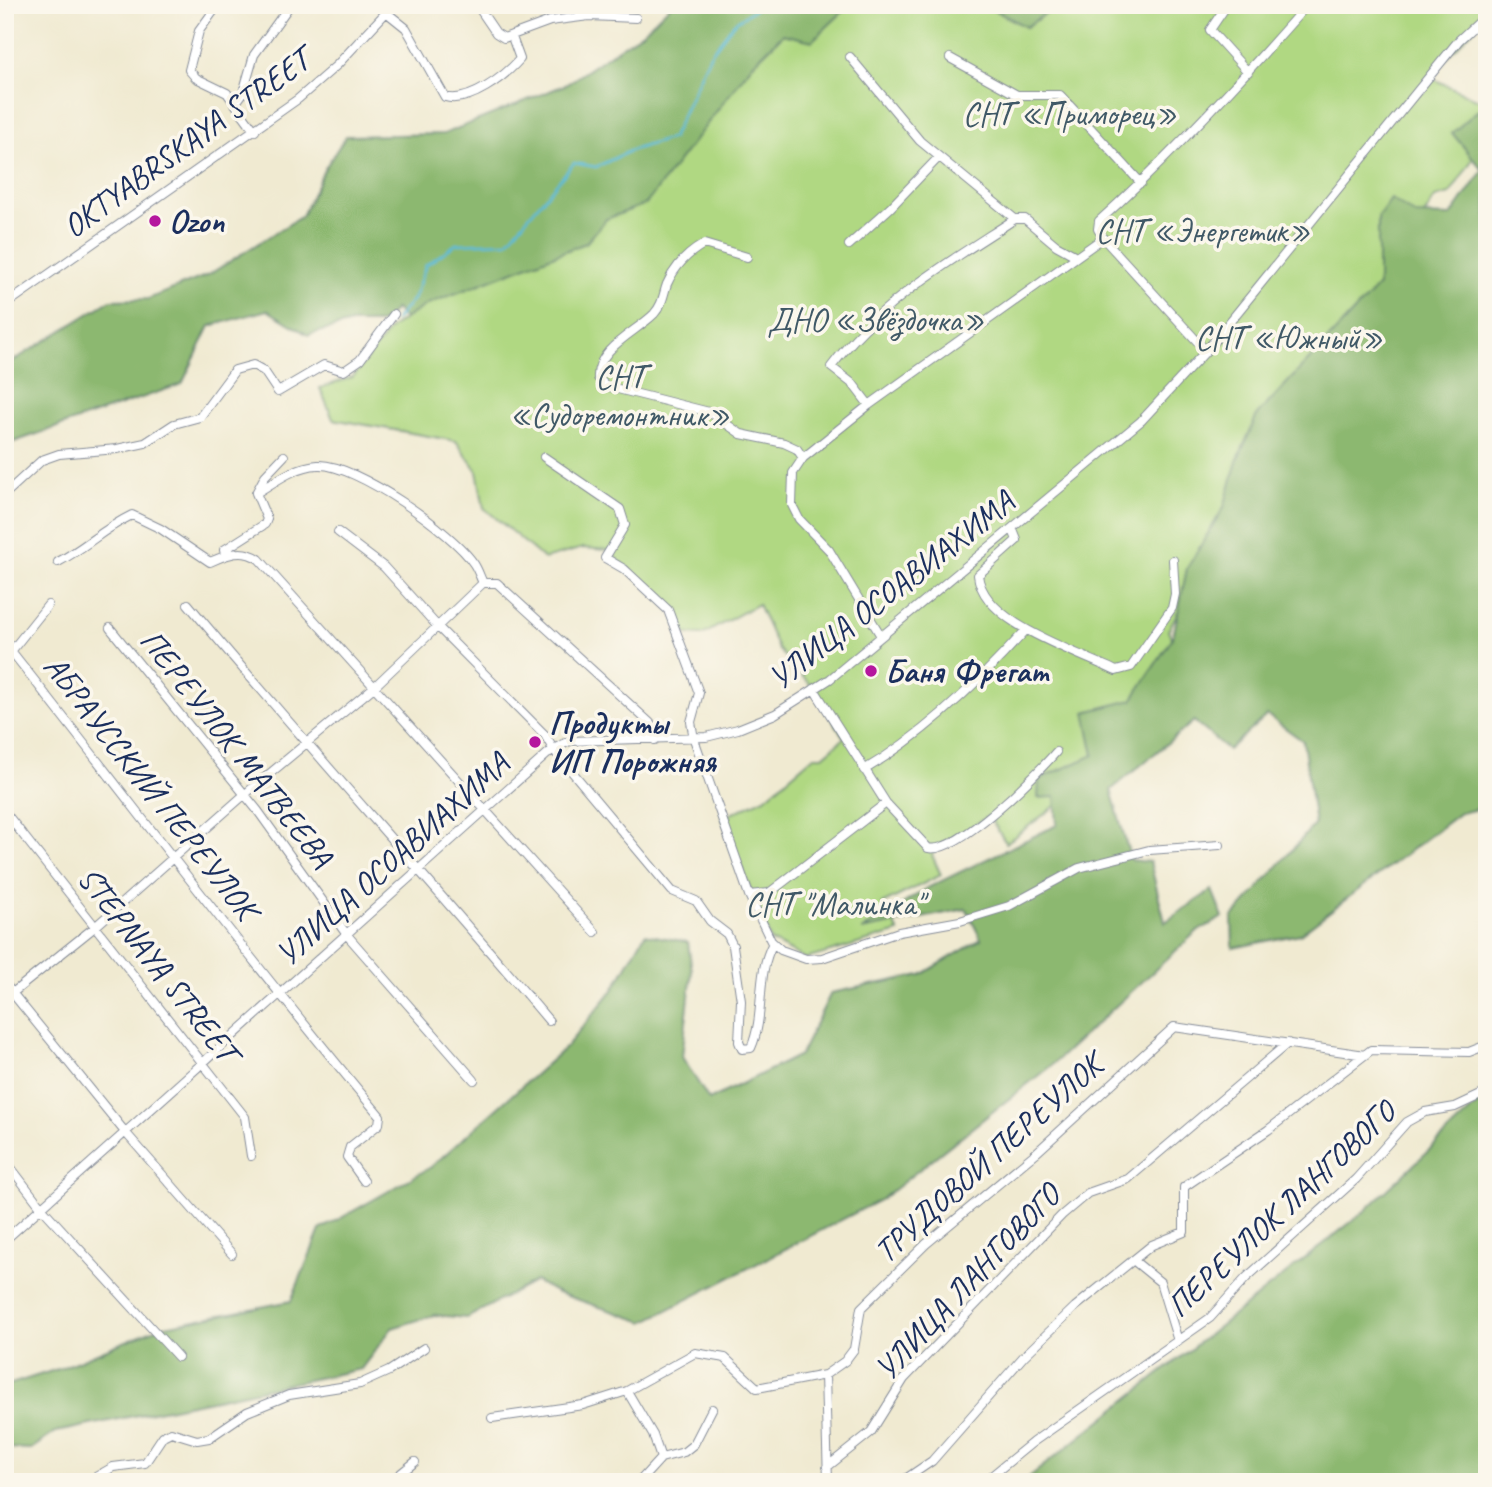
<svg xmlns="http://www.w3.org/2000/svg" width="1492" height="1487" font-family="Caveat,sans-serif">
  <rect width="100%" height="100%" fill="#fbf7ec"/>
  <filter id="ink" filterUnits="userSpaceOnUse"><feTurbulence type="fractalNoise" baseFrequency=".0143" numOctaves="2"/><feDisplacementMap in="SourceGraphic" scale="14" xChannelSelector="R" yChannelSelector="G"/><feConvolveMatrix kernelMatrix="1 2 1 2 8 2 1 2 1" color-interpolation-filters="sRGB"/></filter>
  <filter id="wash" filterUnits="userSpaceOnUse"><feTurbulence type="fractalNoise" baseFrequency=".00686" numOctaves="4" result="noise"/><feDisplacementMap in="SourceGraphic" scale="28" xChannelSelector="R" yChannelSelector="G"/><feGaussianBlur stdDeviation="1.57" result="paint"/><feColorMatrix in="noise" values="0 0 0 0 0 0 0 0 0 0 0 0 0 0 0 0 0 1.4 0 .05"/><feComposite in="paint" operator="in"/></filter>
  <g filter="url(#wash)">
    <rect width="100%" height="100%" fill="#f0ead1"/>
    <path fill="#b0d882" stroke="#668470" stroke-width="2" d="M985,5L1026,27L1058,5L1160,8L1162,5H1487V14L1429,77L1487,104V137L1450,194L1435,198L1358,321L1283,411L1168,631L1202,684L1067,797L1006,843L989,816L935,850L932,855L941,875L882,904L899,932L806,959L771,941L722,818L765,798L814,756H823L844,738L814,689L778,649L758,604L702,635L686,634L677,613L607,550L583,548L544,559L484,508L477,471L456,441L333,419L320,388L353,377L391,328L427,304L586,243L606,219L645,204L752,65L784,34L812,40L849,6Z"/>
    <path fill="#8cb870" stroke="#547467" stroke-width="2" d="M671,5H858L849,6L812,41L783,34L752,65L646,204L606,219L586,243L428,304L404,319L396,309L381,323H351L308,335L267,310L210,326L182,384L5,445V366L111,300L148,299L208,275L302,216L325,168L346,136L444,134L567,84L644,31Z
      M985,5H1058L1026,27Z
      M1479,109L1487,123V807L1460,813L1300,934L1233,948L1232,918L1315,824L1303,741L1267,715L1228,750L1194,721L1111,790L1131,860L1150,862L1165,922L1212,890L1223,917L1195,933L1053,1064L882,1199L644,1322L558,1293L535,1281L467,1318L434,1315L392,1328L361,1369L56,1432L31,1449L5,1448V1386L61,1368L160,1327L291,1301L320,1230L431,1167L566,1047L613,990L645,934L688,942L692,971L682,1057L709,1100L800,1055L831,993L921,975L981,939L966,909L862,930L929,887L1057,825L1055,797L1038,798L1039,779L1094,755L1085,712L1132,700L1173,637L1187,568L1224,507L1237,461L1257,415L1378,286V217L1391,199L1416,215L1451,216L1483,170L1452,133Z
      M1487,1095V1482H1023L1365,1211Z"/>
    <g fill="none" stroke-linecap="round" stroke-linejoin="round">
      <path stroke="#5bbbda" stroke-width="2.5" d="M395,321L414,298L426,265L456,244L507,242L574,163L596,167L632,150L672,138L710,55L734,23L761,5"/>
    </g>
  </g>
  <g filter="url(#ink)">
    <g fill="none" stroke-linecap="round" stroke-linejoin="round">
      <g stroke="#868c98" stroke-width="10">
        <path id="minor" d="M218,5L199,31L189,70L196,78L227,93L255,131
          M477,5L496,33L504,38L550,21L589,16L636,18
          M1227,5L1210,30L1248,72
          M386,12L406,28L445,97C469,104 505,76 520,59L512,37
          M850,57L920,141L1015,219H1025L1056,245L1076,256
          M950,58L1017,95H1060L1141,183
          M235,104L243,93L254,55L290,5
          M849,245L890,208L938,158
          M747,257L704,244C688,253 675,266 667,284C663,295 663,304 654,314C636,332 596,349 598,378L606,386L709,412L741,434L784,443L797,449L803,458
          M5,305L298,99L337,65L393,5
          M1206,351L1103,238L1098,229L1099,221C1173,154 1241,80 1307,5
          M869,405L853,384L831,367C882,300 946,264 1015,219
          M544,457L620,509L625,525L605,558L624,569L668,610L699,693L691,722L694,739L749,895L771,941L781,950L806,959L822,958L899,932L960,921L1009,906L1079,868L1149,850L1220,845
          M256,493C275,482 295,466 318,465C355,463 454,533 474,564C478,570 480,577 483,583
          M5,494L42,460L59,454L117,449L145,443L174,424L200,417L235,370L253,365L264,371L278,392L324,365L344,371L360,360L394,314
          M1013,530L1017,540L978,575C983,624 1077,651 1116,671L1131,667L1172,608L1175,594L1173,560
          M338,532L384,567L439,628L545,735L553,749L672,891L696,901L710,921L727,934L733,946L741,1001L739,1042L742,1049L751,1048C766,1014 755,976 773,943
          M225,555L224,550L265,524L267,519L256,493L265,476L284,456
          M58,562C86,547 103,529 132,515L161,529L210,562C228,554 242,548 259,559L595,932
          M188,604C306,745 430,880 549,1021
          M110,628L258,811L347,935L474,1080
          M881,636L829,550L799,519L792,505L793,473L803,458L869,405L1103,238
          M12,652C135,807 253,965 380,1116L379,1124L350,1147L347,1157L364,1181
          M5,659L48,605
          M814,689L886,803L928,848C956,856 1037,774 1056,752
          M864,770C925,734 978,683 1025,631
          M5,812L245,1117L251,1156
          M749,895L769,893L886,803
          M5,984L125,1132L232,1254
          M5,999L96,926L244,795L374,687L483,583H497L650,723L655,740
          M5,1160L41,1207L178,1357
          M5,1240L553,749L570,741L706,737L738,729L775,714L830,679L1141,421L1206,351L1459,40L1487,14
          M1133,1260L1160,1282L1178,1341
          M825,1375L828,1482
          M627,1391L653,1435L661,1458
          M492,1418L583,1405L627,1391L695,1353L725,1358L757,1388L825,1375L845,1361L854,1349L861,1308L926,1244L1037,1152L1174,1027L1365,1055
          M827,1467L871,1432L904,1379L1062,1215L1088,1193L1128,1179L1288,1043
          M87,1482L113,1467L145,1463L163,1436L171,1432L197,1440L209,1438L247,1412L289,1395L360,1384L389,1371L424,1348
          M390,1482L415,1462
          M639,1482L661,1458L684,1452L694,1444L712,1409
          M901,1482L932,1461L1024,1356L1075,1307L1152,1245L1184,1232V1187L1268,1130L1371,1050L1469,1052L1487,1045
          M984,1482L1033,1442L1210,1318L1246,1278L1356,1179L1407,1122L1425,1112L1455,1107L1487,1092"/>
      </g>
      <use href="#minor" stroke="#fff" stroke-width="8"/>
    </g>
  </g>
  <g fill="#b5179e" stroke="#fbf7ec" stroke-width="2.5">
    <circle cx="155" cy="221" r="7"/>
    <circle cx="871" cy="671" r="7"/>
    <circle cx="535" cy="742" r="7"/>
  </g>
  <g text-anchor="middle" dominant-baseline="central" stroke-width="7" stroke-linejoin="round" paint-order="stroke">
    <g font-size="33" fill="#405967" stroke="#fbf7ec">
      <text x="1070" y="114">СНТ «Приморец»</text>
      <text x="1203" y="231">СНТ «Энергетик»</text>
      <text x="876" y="320">ДНО «Звёздочка»</text>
      <text x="1289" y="338">СНТ «Южный»</text>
      <text x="620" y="377">СНТ<tspan x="620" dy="38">«Судоремонтник»</tspan></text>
      <text x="834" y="904">СНТ "Малинка"</text>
    </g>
    <g font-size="33" fill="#1b2f5e" stroke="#fbf7ec">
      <text transform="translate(186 143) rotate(-36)">OKTYABRSKAYA STREET</text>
      <text transform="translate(891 590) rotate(-38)">УЛИЦА ОСОАВИАХИМА</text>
      <text transform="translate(237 748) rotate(52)">ПЕРЕУЛОК МАТВЕЕВА</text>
      <text transform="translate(151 787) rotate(52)">АБРАУССКИЙ ПЕРЕУЛОК</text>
      <text transform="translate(392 859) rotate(-42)">УЛИЦА ОСОАВИАХИМА</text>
      <text transform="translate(158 964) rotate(52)">STEPNAYA STREET</text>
      <text transform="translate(988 1158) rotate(-42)">ТРУДОВОЙ ПЕРЕУЛОК</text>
      <text transform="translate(1281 1209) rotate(-43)">ПЕРЕУЛОК ЛАНГОВОГО</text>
      <text transform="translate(967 1282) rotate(-47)">УЛИЦА ЛАНГОВОГО</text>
    </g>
    <g font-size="33" font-weight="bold" fill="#1b2f5e" stroke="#fbf7ec" text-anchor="start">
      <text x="169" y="221">Ozon</text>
      <text x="885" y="671">Баня Фрегат</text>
      <text x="549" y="723">Продукты<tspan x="549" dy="38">ИП Порожняя</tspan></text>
    </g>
  </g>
  <rect width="1492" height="1487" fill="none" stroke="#fbf7ec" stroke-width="28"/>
</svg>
